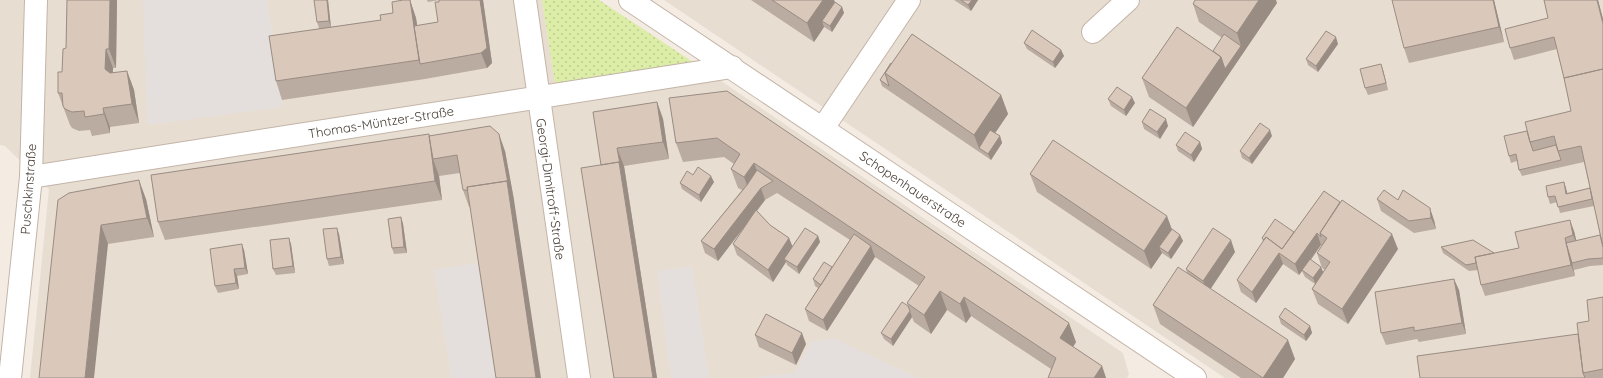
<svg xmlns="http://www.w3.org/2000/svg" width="1603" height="378" font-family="Quicksand,sans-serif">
  <defs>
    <pattern id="grass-dots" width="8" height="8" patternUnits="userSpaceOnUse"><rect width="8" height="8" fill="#dbeda7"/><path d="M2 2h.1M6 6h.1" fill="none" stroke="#bdcc90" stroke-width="1.8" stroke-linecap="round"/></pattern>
  </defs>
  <rect width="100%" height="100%" fill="#f4ece3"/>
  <path fill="#e8ddd1" d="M0,0H542L555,83L693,62L1123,353L1129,374L1127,378H30L49,189L5,146L0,145Z
    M664,0H1603V378H1225Z"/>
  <path fill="url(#grass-dots)" d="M542,0H599L693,62L555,83Z"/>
  <path fill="#e4dfdd" d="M143,0H267L283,107L147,125Z
    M478,263L495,378H451L434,269Z
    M692,266L709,378H671L657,271Z
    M833,338L918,378H758V376L795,373L811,342Z"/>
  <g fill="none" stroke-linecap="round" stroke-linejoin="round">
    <g stroke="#c3b4a8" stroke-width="24">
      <path id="minor" d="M525,0L579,378
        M630,0L1195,378
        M1093,32L1128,0
        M823,128L909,0
        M31,177L732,67
        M10,378L31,177L36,0"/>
    </g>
    <use href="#minor" stroke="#fff" stroke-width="22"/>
  </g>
  <path fill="#bbaca1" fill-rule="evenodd" d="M67,0H117L116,68H113V73L127,71L134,90L139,123L110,127V133L92,136L90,130L79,131L72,128L70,125L58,93L62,72L66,48Z
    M328,0L331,27L381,20L393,13L410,0L416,18L417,26L438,22L439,0L428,2L427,0H483L492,63L487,68L425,79L282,100L276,81L319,28L317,22Z
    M751,0H834L835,2L842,7L844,13L832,32L824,27L814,42Z
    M954,0H978L971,11Z
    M1494,0L1504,42L1409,63L1404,48Z
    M1544,0H1598L1603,19V265L1590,266L1574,270L1572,263L1575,276L1485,296L1481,285L1478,270L1469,271L1443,253L1441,247L1494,253L1519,248L1574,231L1576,241L1600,235L1594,206L1560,213L1557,202L1550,204L1548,197L1564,182L1567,193L1590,188L1584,162L1522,176L1519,170L1517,161L1511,163L1509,156L1527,131L1571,111L1564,78L1557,49L1514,60L1510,48L1548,18Z
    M1277,3L1193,127L1149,97L1142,78L1213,51L1222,38L1199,22L1193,4Z
    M912,34L1001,95L1008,114L995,133L1000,136L1002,143L991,160L882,86L880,80Z
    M1024,43L1061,50L1064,56L1055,68L1027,49Z
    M1338,44L1318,72L1308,65L1306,59Z
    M1383,70L1388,90L1368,95L1365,88Z
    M669,98L1076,342L1073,347L1102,366L1106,378H1048L1051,369L971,316L966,323L947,310L931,334L914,322L912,317L893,346L884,339L881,333L908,306L907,303L919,286L875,257L827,331L809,321L805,309L818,288L815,286L813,279L832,267L850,240L777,193L765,200L757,211L770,225L789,238L792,247L818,236L820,242L799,274L787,265L786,262L773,282L737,255L733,244L743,228L718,261L705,253L701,241L742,190L738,188L731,169L734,164L724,157L683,162L676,143Z
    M1108,99L1135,103L1126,116L1111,106Z
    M657,102L663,119L669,159L624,166L657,378H614L601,165Z
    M1142,122L1168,126L1160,139L1144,129Z
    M429,134V136L505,151L514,200L469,207L463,190L460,173L439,176L442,200L165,240L158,222Z
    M1272,136L1252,164L1242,158L1240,151Z
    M1200,142L1202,149L1194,162L1178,151L1176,145Z
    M1030,174L1172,229L1180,235L1183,241L1171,259L1162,253L1151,269L1037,192Z
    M693,175L714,182L701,202L682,189L680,183Z
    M1403,190L1434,220L1436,229L1414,233L1381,211L1377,199L1398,200Z
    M1324,191L1398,249L1348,324L1318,304L1312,289L1315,284L1305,277L1302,271L1299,275L1283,264L1256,303L1241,292L1237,280L1263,242L1262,238L1294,232ZM1321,245L1322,246L1317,253L1322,268L1325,270L1323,272L1311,260Z
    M69,193L146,199L154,237L108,244Z
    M401,217L403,224L407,253L394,254L392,248Z
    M339,234L344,264L329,266L327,259Z
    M291,244L295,273L276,275L273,269Z
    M244,250L248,274L237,276L239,289L218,293L215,286Z
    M1235,252L1210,289L1295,359L1283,378H1241L1160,324L1153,305L1187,273L1186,269Z
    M1459,290L1466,334L1419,342L1417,339L1386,345L1381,333Z
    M1603,297V378H1420L1578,334L1589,321Z
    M1279,317L1310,326L1312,333L1306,341L1281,324Z
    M755,335L806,344L796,365L759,347Z"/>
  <path fill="#998c83" d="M110,0H117L116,68L109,49Z
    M327,0H328L331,28L329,21Z
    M410,0L416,18L423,63L420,64L419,60Z
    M480,0H483L492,63L487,68L481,53Z
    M823,0H834L837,9L822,21L824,27L814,42L807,23Z
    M972,0H978L971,11L968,5Z
    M1259,0H1276L1277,3L1193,127L1186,108L1221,57L1241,46L1237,33Z
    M1493,0H1494L1504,42L1499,27Z
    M1597,0H1598L1603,19V24Z
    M842,7L844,13L832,32L830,26Z
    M1336,37L1338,44L1318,72L1316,66Z
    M106,49L113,68L112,88L105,69Z
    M1061,50L1064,56L1055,68L1053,62Z
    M1381,64L1383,70L1388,90L1386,83Z
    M127,71L134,90L139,123L132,104Z
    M1001,95L1008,114L983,151L979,148L974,135Z
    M1132,97L1135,103L1126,116L1124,110Z
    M657,102L663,119L669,159L663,142Z
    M103,108L110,127V133L104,114Z
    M1166,119L1168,126L1160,139L1157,132Z
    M1270,130L1272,136L1252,164L1249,158Z
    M429,134L435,153L433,159L439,176L442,200L435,181Z
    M499,134L505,151L514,200L541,378H536Z
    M1000,136L1002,143L991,160L988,154Z
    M1200,142L1202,149L1194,162L1191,155Z
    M617,148L624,166L657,378H653Z
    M754,163L761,181L751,196L744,177Z
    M711,176L714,182L701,202L699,195Z
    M139,180L146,199L154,237L147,218Z
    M1564,182L1566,188L1569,200L1566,194Z
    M761,188L765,200L718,261L714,249Z
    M1430,208L1434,220L1436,229L1431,218Z
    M1167,216L1174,235L1159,247L1162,253L1151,269L1144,251Z
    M401,217L403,224L407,253L404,247Z
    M1570,220L1574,231L1578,247L1573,235Z
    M101,225L108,244L94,378H85Z
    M337,228L339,234L344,264L341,257Z
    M1317,233L1321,245L1299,275L1295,264Z
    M1392,234L1398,249L1348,324L1342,309Z
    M1180,235L1183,241L1171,259L1168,253Z
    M818,236L820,242L799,274L797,267Z
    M289,238L291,244L295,273L293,266Z
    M789,238L794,250L784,259L786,262L773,282L768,270Z
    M1565,238L1569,249L1575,276L1571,265Z
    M1231,240L1235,252L1208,293L1203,281Z
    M242,244L244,250L248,274L245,268Z
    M871,246L875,257L827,331L823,320Z
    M1279,253L1283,264L1256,303L1252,292Z
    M1321,267L1324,274L1316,285L1313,278Z
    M234,269L237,276L239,289L236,283Z
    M1454,279L1459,290L1466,334L1462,323Z
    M940,291L947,310L931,334L924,315Z
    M964,297L971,316L966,323L960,304Z
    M910,311L912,317L893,346L891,339Z
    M1069,323L1076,342L1067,357L1060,338Z
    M1310,326L1312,333L1306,341L1304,335Z
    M802,333L806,344L796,365L792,353Z
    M1288,340L1295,359L1283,378H1263Z
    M1102,366L1106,378H1094Z"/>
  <path fill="#dac8bb" stroke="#998c83" d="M67,0H110L109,49H106L105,69L110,73L127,71L132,104L103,108L104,114L85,117L84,111L72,112L65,109L63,106L62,93H58V72H62L63,49L66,48Z
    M314,0H327L329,21L317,22Z
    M403,0H410L419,60L276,81L269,36L381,20L380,15L393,13L392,2Z
    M439,0H480L487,48L481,53L420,64L414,26L438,22L435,2H439Z
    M772,0H823L807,23Z
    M961,0H972L968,5Z
    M1195,0H1259L1237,33L1193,4Z
    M1392,0H1493L1499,27L1404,48Z
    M1544,0H1597L1603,24V69L1564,78L1554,37L1510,48L1505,29L1548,18Z
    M835,2L842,7L830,26L822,21Z
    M1177,27L1221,57L1186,108L1142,78Z
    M1032,30L1061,50L1053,62L1024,43Z
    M1326,31L1336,37L1316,66L1306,59Z
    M912,34L1001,95L974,135L885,73Z
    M1224,34L1241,46L1225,69L1221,57L1213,51Z
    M891,63L885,73L889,86L880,80Z
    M1381,64L1386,83L1365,88L1360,69Z
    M1603,69V247L1581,146L1558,151L1554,136L1530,142L1525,122L1571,111L1564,78Z
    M1117,87L1132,97L1124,110L1108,99Z
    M727,91L1069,323L1060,338L1102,366L1094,378H1048L1056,358L964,297L960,304L940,291L924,315L907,303L925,277L754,163L744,177L731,169L740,154L717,138L676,143L669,98Z
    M657,102L663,142L617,148L620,164L619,162L601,165L593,112Z
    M1150,109L1166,119L1157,132L1142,122Z
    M1260,123L1270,130L1249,158L1240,151Z
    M490,126L499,134L508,183L507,181L467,187L468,190H463L457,155L433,159L429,136Z
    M990,130L1000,136L988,154L979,148Z
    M1527,131L1530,142L1533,151L1556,145L1561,160L1519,170L1516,154L1509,156L1504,136Z
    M1185,132L1200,142L1191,155L1176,145Z
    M429,134L435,181L158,222L151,175Z
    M1053,140L1167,216L1144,251L1030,174Z
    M619,162L653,378H614L581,168Z
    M698,167L711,176L699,195L680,183L687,171L693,175Z
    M757,170L773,181L761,188L714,249L701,241L747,185Z
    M139,180L147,218L101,225L85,378H39L58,200L69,193Z
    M507,181L536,378H496L467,187Z
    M1564,182L1566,194L1590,188L1592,199L1558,207L1555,196L1548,197L1546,186Z
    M1384,190L1398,200L1403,190L1430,208L1431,218L1409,221L1377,199Z
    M1324,191L1340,202L1320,233L1321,237L1317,233L1295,264L1279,253L1252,292L1237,280L1266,237L1282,249Z
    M1342,200L1392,234L1342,309L1312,289L1330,262L1317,253L1327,238L1320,233Z
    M756,210L770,225L789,238L768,270L733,244Z
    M401,217L404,247L392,248L388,219Z
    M1275,219L1294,232L1282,249L1266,237L1264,240L1262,238Z
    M1570,220L1573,235L1565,238L1571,265L1481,285L1475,257L1519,248L1515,232Z
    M337,228L341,257L327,259L323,229Z
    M805,228L818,236L797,267L784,259Z
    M1213,228L1231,240L1203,281L1186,269Z
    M1172,229L1180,235L1168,253L1159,247Z
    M854,234L871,246L823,320L805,309Z
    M1600,235L1603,247V258L1588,259L1572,263L1566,243Z
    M289,238L293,266L273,269L270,240Z
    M1473,240L1494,253L1475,257L1476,263L1466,265L1441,247Z
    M242,244L245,268L234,269L236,283L215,286L210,249Z
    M1310,259L1321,267L1313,278L1302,270Z
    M824,262L832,267L821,285L813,279Z
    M1178,267L1288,340L1263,378L1153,305Z
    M1454,279L1462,323L1414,331V327L1381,333L1375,292Z
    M1603,297V369L1583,373L1577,323L1589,321L1587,300Z
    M902,302L908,306L910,311L891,339L881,333Z
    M1285,308L1310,326L1304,335L1279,317Z
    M766,314L802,333L792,353L755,335Z
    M1578,334L1583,373L1585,378H1420L1417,356Z"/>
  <g text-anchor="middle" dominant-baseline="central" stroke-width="4" stroke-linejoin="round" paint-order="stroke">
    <g font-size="13" fill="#463b33" stroke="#fff">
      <text transform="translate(381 122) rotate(-9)">Thomas-Müntzer-Straße</text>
      <text transform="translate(28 189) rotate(-86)">Puschkinstraße</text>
      <text transform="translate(551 189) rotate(82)">Georgi-Dimitroff-Straße</text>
      <text transform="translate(913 189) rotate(34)">Schopenhauerstraße</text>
    </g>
  </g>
</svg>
